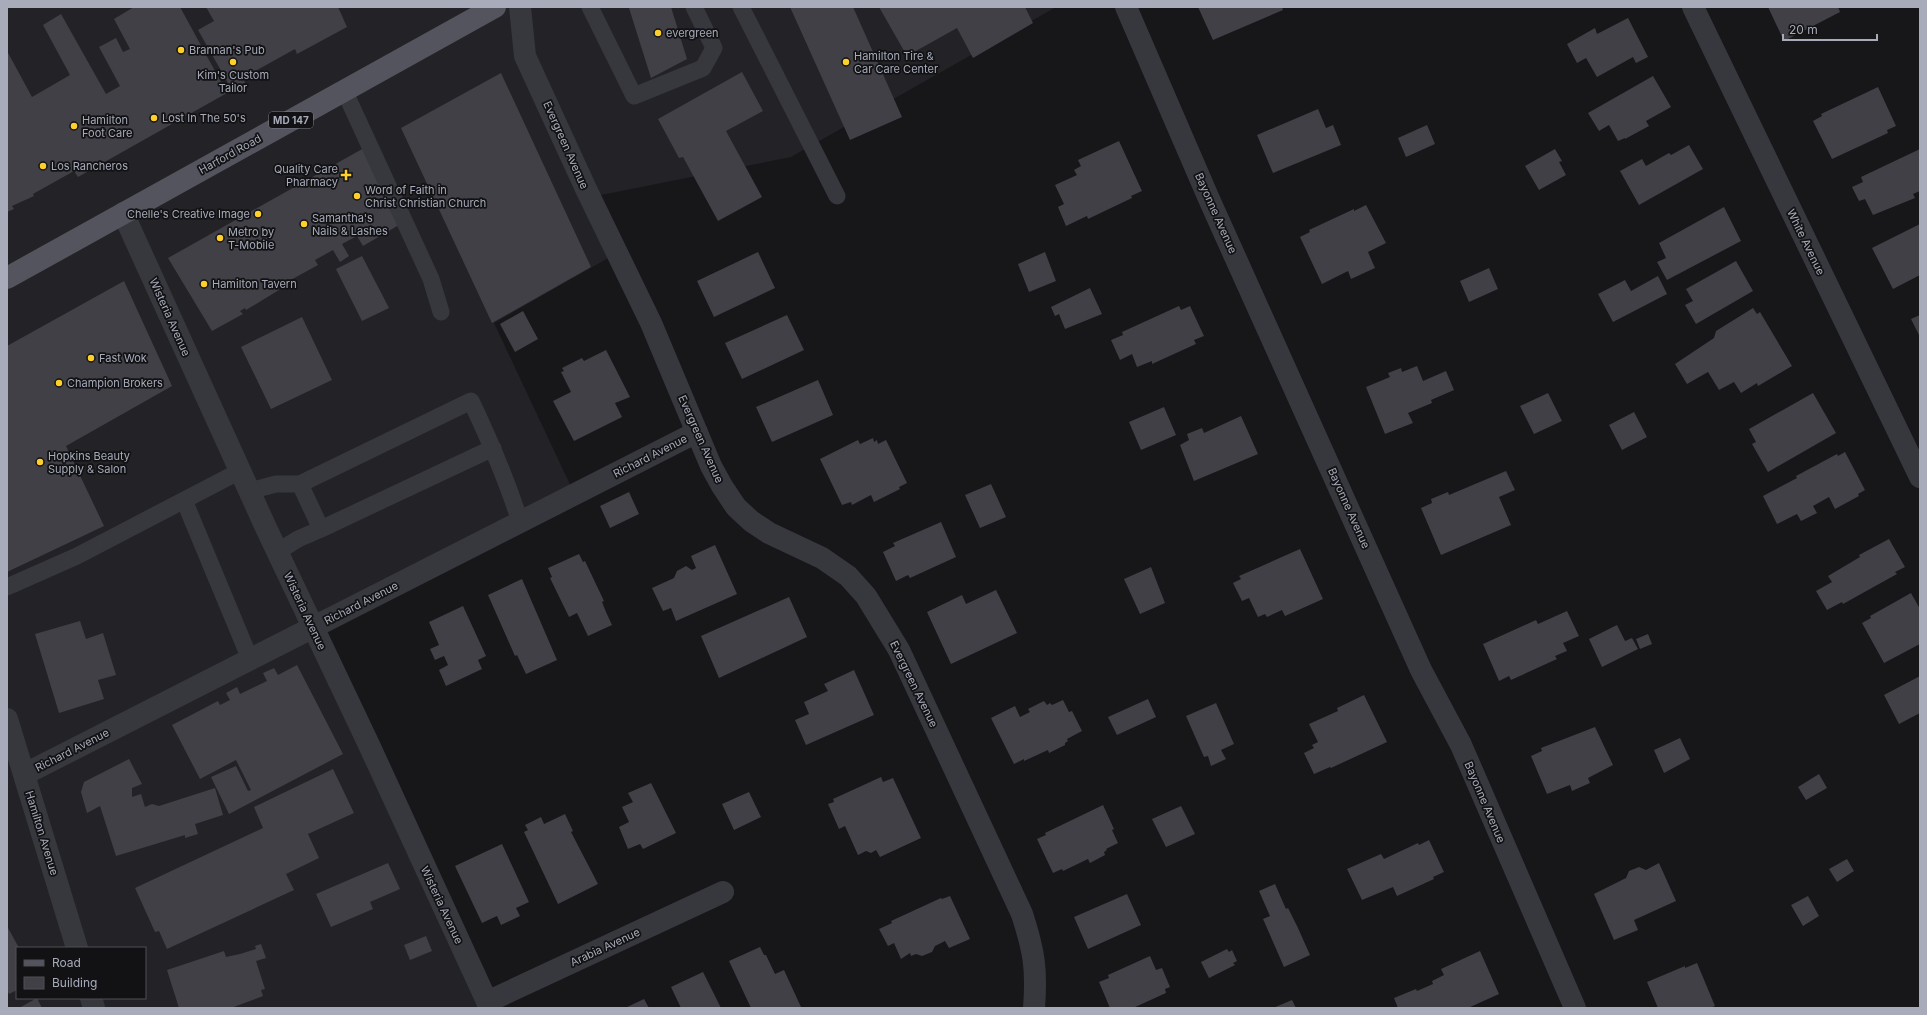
<svg xmlns="http://www.w3.org/2000/svg" width="1927" height="1015" font-family="Inter,sans-serif">
  <rect width="100%" height="100%" fill="#171719"/>
  <path fill="#232226" fill-rule="evenodd" d="M7,7H1056L791,157L591,197L617,253L494,323L574,493L311,623L489,1008H7ZM17,948H145V998H17Z"/>
  <path fill="#404046" d="M134,7H180L227,93L78,177L74,171L33,194L34,196L12,206L14,209L7,212V51L32,97L70,75L43,25L61,14L106,94L120,86L99,47L116,38L123,52L130,49L114,19Z
    M206,7H338L347,27L297,54L295,49L243,78L245,83L232,90L198,30L214,21Z
    M671,7L687,59L651,78L629,8Z
    M790,7H853L902,117L850,140Z
    M879,7H1025L1033,23L973,58L957,28L907,56Z
    M1198,7H1282L1283,10L1213,40Z
    M1768,7H1838L1840,12L1784,41Z
    M1628,18L1648,57L1636,63L1633,57L1597,77L1586,58L1577,63L1567,44L1595,28L1597,34Z
    M742,72L763,111L726,131L762,197L718,221L683,157L679,158L658,119Z
    M501,73L591,267L492,323L401,128Z
    M1653,76L1671,107L1646,121L1649,126L1625,139V138L1618,141L1609,125L1599,131L1588,113Z
    M1878,87L1896,126L1887,130L1888,133L1832,159L1813,121L1822,116L1821,114Z
    M1318,109L1326,128L1333,125L1341,145L1273,173L1257,135Z
    M1427,125L1435,144L1406,157L1398,138Z
    M1119,141L1142,191L1131,196L1132,198L1088,219L1087,216L1066,226L1058,207L1064,204L1055,185L1077,175L1074,170L1081,166L1078,160Z
    M1689,145L1703,169L1639,205L1620,171L1642,159L1646,166L1669,153L1671,155Z
    M364,148L399,225L363,246L357,236L342,244L349,256L340,262L333,250L315,260L318,265L278,287L279,290L246,310L245,308L240,311L243,314L212,331L168,258Z
    M1555,149L1562,161L1559,162L1566,175L1539,190L1525,166Z
    M1920,149V191L1913,194L1915,198L1873,215L1865,199L1859,201L1852,187L1863,182L1861,177Z
    M1366,205L1386,243L1368,252L1375,268L1351,279L1348,271L1322,284L1300,237L1310,232L1309,230L1354,209V211Z
    M1724,207L1741,241L1667,280L1657,262L1666,258L1659,243Z
    M1920,224V275L1893,289L1872,248Z
    M758,252L775,288L714,317L697,281Z
    M1045,252L1056,281L1029,292L1018,264Z
    M362,256L389,308L362,321L336,269Z
    M1736,261L1753,291L1696,324L1685,305L1693,301L1686,289Z
    M1489,268L1498,289L1469,302L1460,281Z
    M1658,276L1667,294L1613,322L1598,294L1625,280L1631,291Z
    M124,281L172,386L66,446L104,526L7,572V346Z
    M1090,288L1102,314L1065,329L1059,314L1055,316L1051,307Z
    M1179,306L1181,310L1190,306L1204,336L1194,340L1196,344L1152,364V361L1137,367L1132,354L1120,360L1111,340L1123,335L1122,332Z
    M1753,308L1757,314L1760,312L1792,366L1758,386L1757,383L1741,393L1734,382L1719,390L1708,372L1687,384L1675,364L1714,338L1716,331Z
    M523,311L538,339L515,352L500,324Z
    M787,315L804,350L742,379L725,343Z
    M1920,315V337L1911,319Z
    M302,317L332,380L271,409L241,347Z
    M606,350L630,397L615,403L622,417L574,441L553,401L571,392L561,372L564,371L562,368L582,358L584,361Z
    M1417,366L1423,381L1446,371L1454,390L1431,400L1432,403L1408,413L1413,423L1385,434L1366,387L1390,377L1388,373L1401,368L1402,372Z
    M818,380L833,415L772,442L756,407Z
    M1548,393L1562,421L1534,434L1520,406Z
    M1813,393L1836,433L1768,472L1752,444L1756,442L1749,429Z
    M1164,407L1176,435L1141,450L1129,422Z
    M1634,412L1647,437L1622,450L1609,425Z
    M1241,416L1258,454L1194,481L1180,445L1189,440L1187,434L1202,428L1204,433Z
    M873,438L874,442L877,440L878,444L886,440L907,483L899,487L900,489L874,502L871,495L852,505L851,502L842,505L820,459L858,440L860,444Z
    M1845,452L1865,490L1858,494L1859,496L1835,509L1829,497L1813,506L1817,513L1801,521L1797,514L1777,524L1763,496L1797,478L1796,476L1837,454L1838,456Z
    M1506,471L1515,490L1499,497L1511,525L1441,555L1421,508L1432,503L1431,499L1448,492L1449,495Z
    M991,484L1006,517L980,528L965,495Z
    M629,492L639,514L610,528L600,506Z
    M941,522L956,557L910,578L908,575L896,581L883,552L895,546L893,543Z
    M1889,539L1905,567L1895,572L1897,574L1843,604L1842,602L1827,610L1816,591L1832,582L1828,576L1860,557L1859,555Z
    M715,545L737,594L676,621L671,608L663,611L652,588L674,578L677,571L686,566L692,570L696,568L691,556Z
    M1300,549L1323,599L1285,616L1282,610L1267,617L1265,614L1258,617L1249,598L1242,601L1233,583L1241,579L1239,576Z
    M579,554L583,562L585,561L604,601L602,602L606,612L612,625L588,636L577,613L569,617L550,578L552,577L548,568Z
    M1151,567L1165,603L1140,614L1124,579Z
    M522,579L557,660L526,674L517,655L515,656L488,595Z
    M996,590L1017,633L951,664L927,612L962,595L966,604Z
    M1911,593L1920,609V644L1884,663L1862,623L1871,618L1870,616Z
    M789,597L807,637L719,678L701,636Z
    M463,606L486,656L478,660L482,669L446,686L439,670L448,665L444,656L435,660L430,649L439,645L429,622Z
    M1567,611L1579,636L1563,643L1567,651L1555,656L1557,659L1511,680L1509,676L1499,681L1483,644L1536,620L1538,624Z
    M80,621L86,639L103,633L116,675L98,680L104,699L59,713L35,634Z
    M1617,625L1625,641L1632,638L1638,649L1602,667L1589,639Z
    M1648,634L1652,644L1640,649L1636,639Z
    M297,665L343,754L229,814L211,777L236,766L248,791L251,790L236,760L200,779L172,725L218,701L220,705L230,700L226,693L237,687L240,694L267,681L263,673L274,668L278,675Z
    M854,670L874,715L806,745L795,720L809,714L804,702L828,691L824,684Z
    M1920,676V713L1899,724L1884,695Z
    M1364,695L1387,742L1331,768L1330,767L1314,774L1304,753L1314,748L1312,745L1318,742L1309,724L1338,711L1337,708Z
    M1148,699L1156,717L1117,735L1108,717Z
    M1063,700L1069,712L1072,711L1082,731L1067,739L1068,741L1065,743V745L1049,753L1048,750L1024,761V759L1014,764L991,718L1015,706L1020,717L1030,712L1028,709L1044,701L1047,705L1050,703L1052,705Z
    M1216,703L1234,744L1221,750L1226,759L1211,766L1208,756L1204,757L1186,716Z
    M1595,727L1613,765L1588,778L1590,783L1572,791L1570,785L1547,794L1531,756L1542,751L1541,748Z
    M1680,738L1690,759L1664,773L1654,750Z
    M129,759L142,784L132,788V797L141,794L145,807L152,804L159,806L215,788L223,815L195,824L198,834L185,838V835L116,856L100,806L87,813L81,792L84,782Z
    M333,769L354,813L308,834L319,858L286,874L294,890L167,949L159,931L155,932L135,888L263,828L254,807Z
    M1819,774L1827,788L1806,800L1798,787Z
    M881,777L883,782L893,778L921,838L880,857L876,850L871,853L866,851L858,855L845,826L839,829L828,804L834,802L833,799Z
    M651,783L676,833L643,849L640,844L628,849L619,827L629,822L622,807L633,802L628,793Z
    M749,792L761,817L734,830L722,804Z
    M1103,805L1114,829L1112,830L1118,843L1106,849L1107,850L1104,852L1105,855L1090,863L1088,859L1063,871L1062,869L1053,873L1037,839L1046,835L1045,833Z
    M1181,806L1195,834L1166,847L1152,819Z
    M565,814L573,831L571,832L598,884L558,904L524,832L528,830L525,825L541,817L544,824Z
    M1429,840L1444,872L1433,877L1434,879L1397,896L1393,887L1362,900L1347,869L1381,854L1384,859L1418,843L1419,845Z
    M502,844L529,902L516,908L520,916L501,925L497,916L482,923L455,866Z
    M1847,859L1854,871L1837,882L1829,869Z
    M388,863L400,889L370,902L373,909L331,927L316,894Z
    M1659,863L1676,901L1634,920L1638,930L1614,940L1594,894L1626,878L1629,871L1639,867L1646,870Z
    M1275,884L1286,909L1288,908L1298,928L1310,955L1284,967L1263,919L1270,916L1259,891Z
    M1127,894L1141,925L1088,949L1074,917Z
    M950,896L970,939L949,948L945,941L935,946L932,952L922,956L916,954L911,956L910,953L901,959L894,943L888,946L879,929L892,923L891,921L941,898L942,899Z
    M1808,896L1819,916L1803,926L1791,905Z
    M7,926L19,948H17V990L9,994L7,990Z
    M426,936L432,951L410,960L404,945Z
    M261,944L266,958L256,961L265,989L261,990L263,996L231,1008H179L167,970L224,951L226,957L240,954L256,949L255,946Z
    M760,947L764,955H766L775,974L784,970L801,1007L751,1008L729,961Z
    M1227,949L1229,952L1232,950L1237,961L1233,963L1235,965L1209,978L1201,962Z
    M1480,951L1499,994L1468,1008H1398L1394,998L1416,989L1417,991L1433,984L1432,981L1444,975L1441,969Z
    M1150,956L1156,970L1162,968L1170,987L1165,989L1166,993L1133,1008H1110L1099,982L1109,978L1108,975Z
    M1697,963L1715,1006L1710,1008H1658L1647,982L1685,966V968Z
    M703,972L721,1008H681L671,987Z
    M37,998L42,1008H19Z
    M644,999L649,1008H625Z
    M1292,1000L1296,1008H1273Z"/>
  <g fill="none" stroke-linecap="round" stroke-linejoin="round">
    <path stroke="#37383e" stroke-width="17" d="M590,7L634,96L703,68L714,48L694,7
      M741,7L837,196
      M344,90L431,279L441,312
      M249,491L276,484H300L471,401C490,441 507,480 520,522
      M184,500L250,659
      M321,529L493,448
      M277,552L298,539L321,529L300,484
      M7,587L77,556L240,471"/>
    <path stroke="#37383e" stroke-width="22" d="M520,7L525,56L586,189L651,323L711,466L722,486L736,507L751,521L769,533L822,558L848,576L866,596L899,650L1022,914C1034,951 1037,969 1034,1008
      M1126,7L1209,199L1421,670L1461,745L1575,1008
      M123,213L267,530L370,747L490,1008
      M25,774L697,432
      M487,1002L723,892"/>
    <path stroke="#37383e" stroke-width="22" d="M1693,7L1920,477
      M7,719L77,948
      M91,998L94,1008"/>
    <path stroke="#53545e" stroke-width="22" d="M7,278L495,7"/>
  </g>
  <g fill="#ffd029" stroke="#121214" stroke-width="1.5">
    <circle cx="658" cy="33" r="4"/>
    <circle cx="181" cy="50" r="4"/>
    <circle cx="233" cy="62" r="4"/>
    <circle cx="846" cy="62" r="4"/>
    <circle cx="154" cy="118" r="4"/>
    <circle cx="74" cy="126" r="4"/>
    <circle cx="43" cy="166" r="4"/>
    <path d="M344 169h4v4h4v4h-4v4h-4v-4h-4v-4h4z"/>
    <circle cx="357" cy="196" r="4"/>
    <circle cx="258" cy="214" r="4"/>
    <circle cx="304" cy="224" r="4"/>
    <circle cx="220" cy="238" r="4"/>
    <circle cx="204" cy="284" r="4"/>
    <circle cx="91" cy="358" r="4"/>
    <circle cx="59" cy="383" r="4"/>
    <circle cx="40" cy="462" r="4"/>
  </g>
  <g text-anchor="middle" dominant-baseline="central" stroke-width="3.5" stroke-linejoin="round" paint-order="stroke">
    <rect fill="#121214" stroke="#7a7d88" stroke-width="1" x="269" y="112" width="44" height="16" rx="3"/>
    <g font-size="10" font-weight="bold" fill="#a7abba">
      <text x="291" y="120">MD 147</text>
    </g>
    <g font-size="11" fill="#a7abba" stroke="#121214" text-anchor="start">
      <text x="666" y="33">evergreen</text>
      <text x="189" y="50">Brannan's Pub</text>
      <text x="854" y="56">Hamilton Tire &amp;<tspan x="854" dy="13">Car Care Center</tspan></text>
      <text x="233" y="75" text-anchor="middle">Kim's Custom<tspan x="233" dy="13">Tailor</tspan></text>
      <text x="162" y="118">Lost In The 50's</text>
      <text x="82" y="120">Hamilton<tspan x="82" dy="13">Foot Care</tspan></text>
      <text x="51" y="166">Los Rancheros</text>
      <text x="338" y="169" text-anchor="end">Quality Care<tspan x="338" dy="13">Pharmacy</tspan></text>
      <text x="365" y="190">Word of Faith in<tspan x="365" dy="13">Christ Christian Church</tspan></text>
      <text x="250" y="214" text-anchor="end">Chelle's Creative Image</text>
      <text x="312" y="218">Samantha's<tspan x="312" dy="13">Nails &amp; Lashes</tspan></text>
      <text x="228" y="232">Metro by<tspan x="228" dy="13">T-Mobile</tspan></text>
      <text x="212" y="284">Hamilton Tavern</text>
      <text x="99" y="358">Fast Wok</text>
      <text x="67" y="383">Champion Brokers</text>
      <text x="48" y="456">Hopkins Beauty<tspan x="48" dy="13">Supply &amp; Salon</tspan></text>
    </g>
    <g font-size="11" fill="#a7abba" stroke="#121214">
      <text transform="translate(566 145) rotate(66)">Evergreen Avenue</text>
      <text transform="translate(230 154) rotate(-29)">Harford Road</text>
      <text transform="translate(1216 213) rotate(66)">Bayonne Avenue</text>
      <text transform="translate(1806 242) rotate(64)">White Avenue</text>
      <text transform="translate(170 317) rotate(66)">Wisteria Avenue</text>
      <text transform="translate(701 439) rotate(66)">Evergreen Avenue</text>
      <text transform="translate(650 456) rotate(-27)">Richard Avenue</text>
      <text transform="translate(1349 508) rotate(66)">Bayonne Avenue</text>
      <text transform="translate(361 603) rotate(-27)">Richard Avenue</text>
      <text transform="translate(305 611) rotate(65)">Wisteria Avenue</text>
      <text transform="translate(914 684) rotate(64)">Evergreen Avenue</text>
      <text transform="translate(72 750) rotate(-27)">Richard Avenue</text>
      <text transform="translate(1485 802) rotate(67)">Bayonne Avenue</text>
      <text transform="translate(42 833) rotate(73)">Hamilton Avenue</text>
      <text transform="translate(442 905) rotate(65)">Wisteria Avenue</text>
      <text transform="translate(605 947) rotate(-25)">Arabia Avenue</text>
    </g>
  </g>
  <rect width="1927" height="1015" fill="none" stroke="#a7abba" stroke-width="16"/>
  <rect x="16" y="947" width="130" height="52" fill="#121214" stroke="#4e4f56"/>
  <rect x="24" y="960" width="20" height="6" fill="#53545e" stroke="#4e4f56"/>
  <text x="52" y="967" font-size="12" fill="#a7abba">Road</text>
  <rect x="24" y="977" width="20" height="12" fill="#404046" stroke="#4e4f56"/>
  <text x="52" y="987" font-size="12" fill="#a7abba">Building</text>
  <path d="M1783 34v6h94v-6" fill="none" stroke="#a7abba" stroke-width="2"/>
  <text x="1789" y="34" font-size="12" fill="#a7abba" stroke="#121214" stroke-width="3" paint-order="stroke">20 m</text>
</svg>
